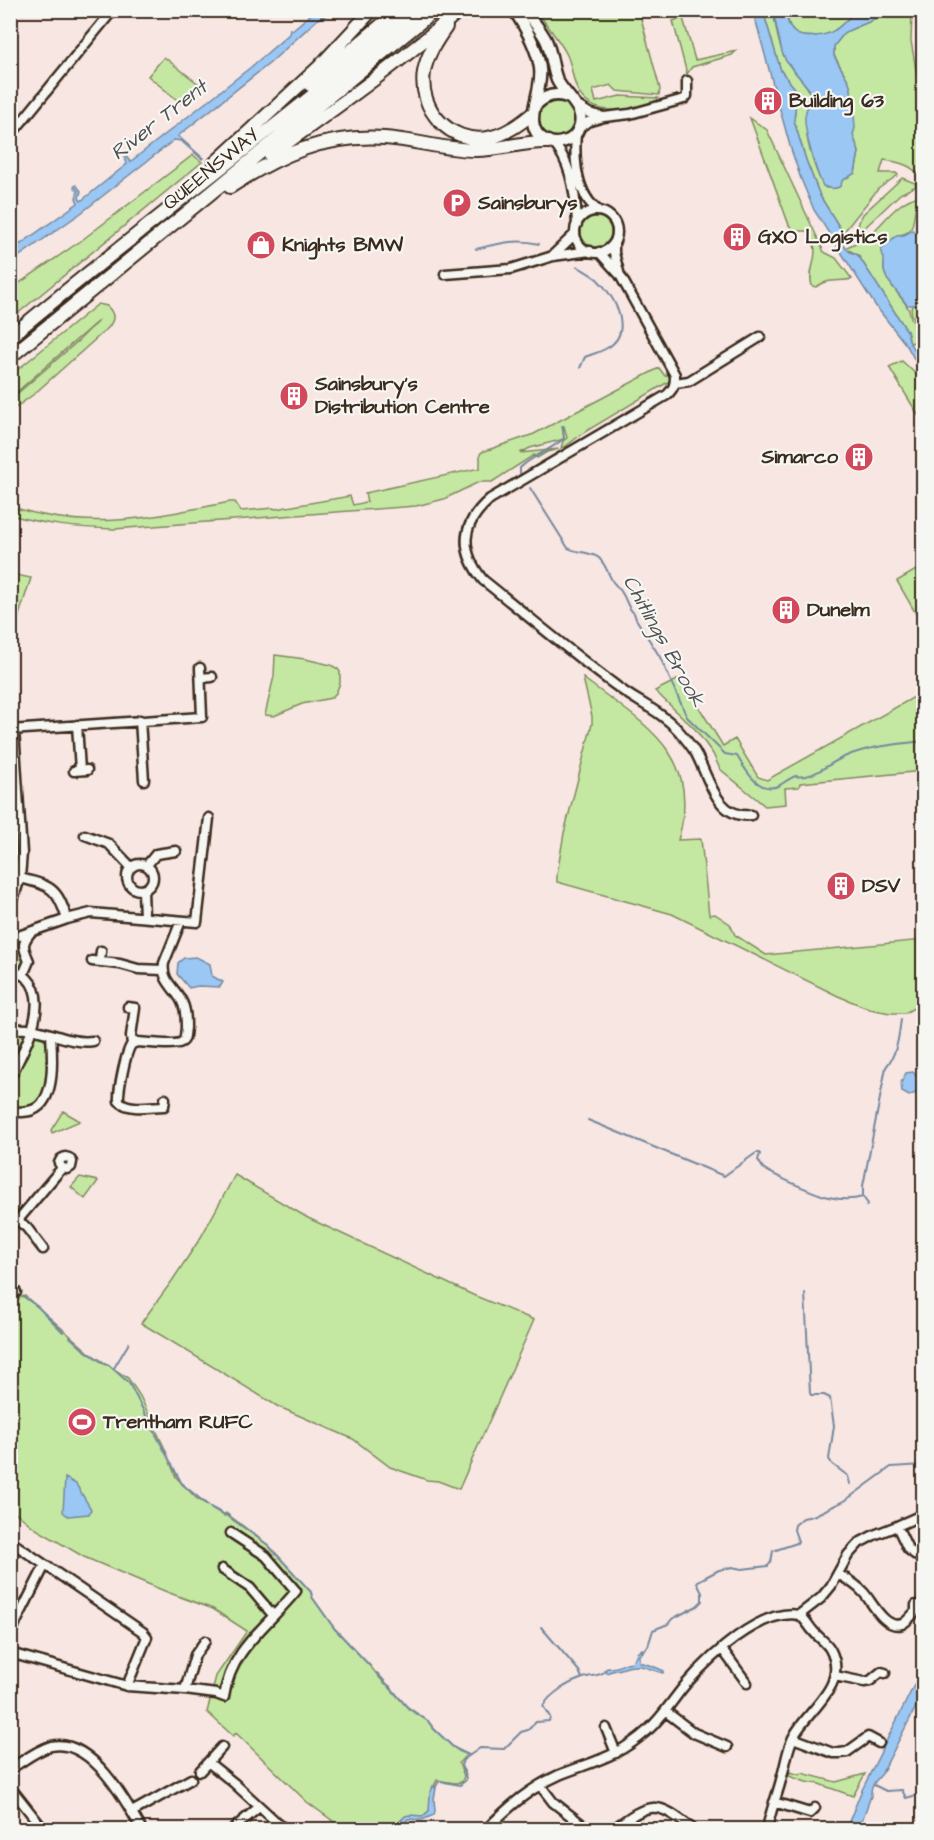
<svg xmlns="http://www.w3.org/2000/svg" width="934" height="1840" font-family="'Architects Daughter',sans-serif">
  <rect width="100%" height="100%" fill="#f8e6e2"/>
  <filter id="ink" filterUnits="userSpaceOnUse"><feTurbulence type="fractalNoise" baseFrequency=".0167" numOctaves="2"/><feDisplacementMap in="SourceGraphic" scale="12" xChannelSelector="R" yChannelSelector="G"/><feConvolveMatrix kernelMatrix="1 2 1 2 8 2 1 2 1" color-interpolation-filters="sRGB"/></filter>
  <g filter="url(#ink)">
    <path fill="#c4e8a2" stroke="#808960" stroke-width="1.5" d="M537,11H639L660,89L659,95L617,91L611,85L593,90L596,102L620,96L658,98L657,101C633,112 590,119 577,89C572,78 572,64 566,53C558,38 546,25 537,11Z
      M763,11H773C776,27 778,45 786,60C791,71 808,83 810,94C812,106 807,119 807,131C806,142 818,181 826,188L855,173L859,152L853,135L854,114L853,98L849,82L834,55V46L845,32L885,15L889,11H912L911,41L923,110V180C914,166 901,162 884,160L880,173H896L898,175L878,189L843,233L820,196L806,160L794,121L797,91L781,71Z
      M786,11H856C849,17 843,25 835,30C826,36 803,40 794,32C788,27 788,18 786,11Z
      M683,18L695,60L736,51L732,55L692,67L687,74L673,21Z
      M164,57L200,85L181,103L148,76Z
      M537 119a19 19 0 1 1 38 0a19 19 0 1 1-38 0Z
      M750,118L767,130L824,252L836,258L852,279C840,282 827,278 816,287L812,286C806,266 825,254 807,231H794L789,225Z
      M193,155L202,162L11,319V289L82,240Z
      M902,178L915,183L916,186L900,194L857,235L859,222L863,214Z
      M920,196C919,202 916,204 915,210C912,224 915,234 897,235C876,272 881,271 905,303C915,316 904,318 923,328V335L910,344L907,331L858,255L845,248C854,243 863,241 871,234C886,220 898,200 920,196Z
      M581 232a15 15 0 1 1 30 0a15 15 0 1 1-30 0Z
      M98,304L107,306C115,314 115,319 108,328L34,394L11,411V399L78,341L99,320L11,397V375Z
      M912,305H919L923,309V325C915,320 909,316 912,305Z
      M902,361L918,376L923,385V423L889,367Z
      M659,368L665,376L669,374L675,380L668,382L583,433L566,446L561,448L563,441L567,438L564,426H562L564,439L530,448L520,453L559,449L547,452L537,458L534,455L492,482H479L444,499L416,506L114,529C77,528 46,525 11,515L10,506C88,533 153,517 230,502H235L241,511L273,508L276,509L350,496L353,505L367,502L365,493L480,468V454L482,452L534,434Z
      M923,566V626L897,581Z
      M11,574L31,578L11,640L10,574Z
      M275,655L305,659L331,665L338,669L340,672V683L336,693L331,698L302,704L274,716L265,715L274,676Z
      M583,678C642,723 704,753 678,840L701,839L709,915L715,914L730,924L735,935L766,955L923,940V1003L905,1013H890L870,1009L838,996L672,914L557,882V874L564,833L592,724V716Z
      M681,678L723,746L735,739L758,777L767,780L923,692V771L800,783L799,787L785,788L786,804L765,806L720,769L713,754L695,729L655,691Z
      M21,938V947L25,958L21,965L11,963V943Z
      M24,1032L27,1034L11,1073V1034Z
      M36,1033L41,1034C52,1046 51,1091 38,1101C31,1107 20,1107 11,1108L10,1083L33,1036Z
      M63,1111L80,1121L52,1133L51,1130Z
      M235,1175L308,1218L473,1295L534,1320L459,1489L438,1481L427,1480L390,1467L353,1439L277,1406L141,1323L172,1281L201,1237Z
      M80,1177L98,1181L85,1199L71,1187Z
      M25,1296L91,1354L128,1378L140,1396L165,1449L176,1477L196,1498L224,1516L226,1513L268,1545L311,1592L312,1597L334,1628L370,1666L384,1683L390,1686L405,1705L428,1721L433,1728L453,1747L467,1754L459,1763L464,1776L462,1782L455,1783L437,1780L430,1794L431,1809L423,1816L402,1819L394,1829H344L307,1802L236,1733L233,1736L207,1712L216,1676L247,1631L213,1609L167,1592L84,1557L36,1529L11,1509L10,1313L20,1297Z
      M790,1772L800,1775L802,1773L836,1782L865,1774L853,1796L819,1784L806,1782L789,1776Z"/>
    <path fill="#9bc7f4" stroke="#75889e" stroke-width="1.5" d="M320,11H335L318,19L270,63L178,136L203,158L202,159L181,141L174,140L81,213L11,262V251L78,203L76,198L78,191L74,187L76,185L81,191L79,198L81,201L127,164L124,157L126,156L130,162L251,67L289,34L290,28V32L310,15Z
      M753,11H763L781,71L797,91L794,121L806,160L820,196L843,233L842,244L850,252L858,255L907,331L910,344L914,349H918L923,357V375L907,346L875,305L814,210L801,179L790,146Z
      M773,11H786C787,18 788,27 794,32C803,40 826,36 835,30C843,25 849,17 856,11H889L885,15L845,32L834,46V56L849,82L853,98L855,128L853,135L859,152L855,173L842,181L841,186C836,189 829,189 823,186C816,172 804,132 805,117C806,106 812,100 809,89L786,61L782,52Z
      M913,230L923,241V309L919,305H907L887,279L884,271V259L881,249L897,235H904Z
      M196,957L210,964L212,976L223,982L220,987L198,986L189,988L177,974L178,963L184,958Z
      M913,1072C919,1078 920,1085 918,1092L909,1096L902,1092L901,1083L906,1073Z
      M65,1478L76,1484L91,1509L89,1514L68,1516L63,1512Z
      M642,1649L643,1652L639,1655V1662C646,1664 658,1668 664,1671L663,1673C642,1668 643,1662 621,1669C615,1671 612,1670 607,1673L604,1670C609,1666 611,1669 617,1667C623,1665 624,1662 633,1662L637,1653Z
      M923,1667V1693L881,1775C875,1781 870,1787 871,1796L859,1829H846L861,1792Z
      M433,1786L436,1788L434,1799L435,1811L434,1815L422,1820L408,1819L399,1829H394L405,1816L410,1815L423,1816L429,1811L430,1794Z"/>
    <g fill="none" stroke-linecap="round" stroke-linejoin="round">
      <path stroke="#75889e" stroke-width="2" d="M476,249C497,244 517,238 539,244
        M577,266C583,270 591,274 597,279C614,295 635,332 607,348C601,352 592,354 585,357L580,368
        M520,473V468C533,455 552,450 564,438L563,426
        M530,488L568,548C577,553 590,551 599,558C606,565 608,574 613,582C616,586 620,589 622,593C627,600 627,608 634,613L636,619L660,657L687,717L725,754L737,756C745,769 758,794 778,786C784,783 789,778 796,776C812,780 829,763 844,757C869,746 897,744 924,741
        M588,1120L724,1176L756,1153H759L760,1154L758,1160C760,1163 761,1165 763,1168C772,1175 818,1195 829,1197C841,1200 852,1200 863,1197
        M866,1206L868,1204L863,1197V1186L886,1067C897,1054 899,1036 901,1019
        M805,1293L810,1393L811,1395H824L830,1398L834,1426L829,1459L832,1464L848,1476L850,1484
        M24,1297L38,1307L63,1332
        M70,1337L83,1349L106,1365
        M111,1367L129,1383L182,1484L210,1507L229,1517L268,1545L311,1592L312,1597L334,1628L370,1666
        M114,1368L129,1343
        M541,1627L579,1671L582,1678
        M641,1652L648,1646L653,1630L668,1624L672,1619L697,1606L702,1601V1593L697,1583L698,1581L719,1570L732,1567L742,1569L768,1566L771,1562L773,1551L797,1543L798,1541L794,1530L795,1525L803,1518L813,1516L846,1500L891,1467L924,1465
        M377,1673L409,1709L428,1721L433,1728L453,1747L459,1751L469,1755
        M874,1785L886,1791L902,1790L906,1798L924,1793
        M435,1788L439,1781L460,1785L466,1780L465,1773L461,1766L463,1760L480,1748L504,1749L521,1732L528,1730L536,1722L549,1721L550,1717L543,1706C551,1693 568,1683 583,1678C591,1675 598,1677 606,1671"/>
      <g stroke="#3b2a1e" stroke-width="13">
        <path id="minor" d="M576,105L589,113L604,117L590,121L578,128
          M604,117L630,114L684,99L687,96V81
          M576,133C574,159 576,195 599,211
          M10,136L113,10
          M553,143C572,162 576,199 577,224
          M575 232a21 21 0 1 1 42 0a21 21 0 1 1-42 0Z
          M614,243V253L619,272
          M599,252L620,275L675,375C675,385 674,388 667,395L490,499C461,524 459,550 483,580C527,615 570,652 615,685C635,701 661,711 678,730C684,737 690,744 695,752C708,774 716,820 751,815
          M553,255L575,234
          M445,274L511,269L553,256L590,251
          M675,383L689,381L760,337
          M201,678L212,677
          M140,720L144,780
          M77,725L80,770
          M10,730L202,717L200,668
          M74,771L87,770
          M85,835L109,844L131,867
          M127 877a13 13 0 1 1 26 0a13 13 0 1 1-26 0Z
          M147,865L156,854L176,851
          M20,878C51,886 57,887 67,919
          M143,890L144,917
          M14,897L20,878L22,853L14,730
          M10,939L67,919L91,913L197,922L209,818
          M92,961L120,964L138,969L162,970
          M100,961L101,951
          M10,970C16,972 22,974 27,978C52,1003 22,1053 10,1078
          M23,975L29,961C23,947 21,944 31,932
          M128,1007L135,1008L131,1036L132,1044C126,1050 118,1091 119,1101C129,1111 151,1106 164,1106L165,1099
          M10,1030C40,1023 64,1045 93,1041
          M132,1044L137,1042C145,1042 179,1047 183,1041C186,1038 185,1031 186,1028C186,1019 186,1008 181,1000C174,987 161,980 164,963L181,921
          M10,1112C19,1112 31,1113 38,1107C56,1094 52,1053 51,1034
          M10,1214L27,1228L43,1249
          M18,1220L62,1168L67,1169L71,1167L72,1162L69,1158L65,1157L61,1159L59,1163L62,1168
          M10,1294L16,1292
          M897,1526L908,1549L924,1561
          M10,1541L143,1632L147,1637L127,1686
          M222,1569L250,1588L273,1615
          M838,1574C847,1579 857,1585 864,1593C872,1602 885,1630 902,1624C907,1622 912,1615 916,1611V1605
          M10,1634L45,1565
          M722,1649L747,1683
          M10,1653L127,1686L185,1690L216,1694L224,1697C231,1648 267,1627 296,1591L266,1556L231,1533
          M835,1676L864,1682L870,1681L881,1672L885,1673
          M185,1690L195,1655L205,1641
          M665,1711L694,1733L727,1747
          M606,1728L616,1753
          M793,1738L833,1753H840L847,1752L868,1737L879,1743
          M209,1763L234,1783L285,1830
          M10,1769C23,1761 37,1750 51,1746C91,1737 126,1801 142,1830
          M200,1771L222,1747
          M540,1785L553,1802L589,1830
          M10,1787L44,1830
          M774,1802L810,1813L815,1808
          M132,1812L191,1779
          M232,1830L259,1807
          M486,1830C508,1807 530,1788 559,1775C594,1761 618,1757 648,1730C663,1717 673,1699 686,1684C710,1657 760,1608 799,1615L821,1598L831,1586L848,1555L859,1543L874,1535L897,1526L924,1514
          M612,1830C651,1801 656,1800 694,1830
          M767,1830C770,1811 778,1794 782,1776C786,1763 787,1749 794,1736C809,1708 850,1685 830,1649C826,1642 819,1638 814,1632C808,1626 806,1619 799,1615"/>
      </g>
      <g stroke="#3b2a1e" stroke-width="15">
        <path id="major" d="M514,10C526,28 537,47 540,68C544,92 519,126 545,140C550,143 556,144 562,142C568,141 574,137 577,132C590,110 565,97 557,80C552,68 552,53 546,40C541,30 532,20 525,10
          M535,106C545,95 556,92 569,98"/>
      </g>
      <g stroke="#3b2a1e" stroke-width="16">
        <path id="highway" d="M446,27C436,41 427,55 424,72C418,109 450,144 488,138C505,135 519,125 532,114
          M310,85L399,10
          M270,155C335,108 400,63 460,10
          M215,163L318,68L372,10
          M230,187C279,155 325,134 385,138C415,140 445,150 476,150C500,150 523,141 548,142
          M10,337C144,225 284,122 417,10
          M10,357L435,10"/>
      </g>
      <use href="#minor" stroke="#f6f6f2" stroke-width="8"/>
      <use href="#major" stroke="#f6f6f2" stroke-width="10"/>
      <use href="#highway" stroke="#f6f6f2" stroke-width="12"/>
    </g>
  </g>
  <defs>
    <g id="building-disc" transform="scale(1.5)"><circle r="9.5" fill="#d1495b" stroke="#f6f6f2"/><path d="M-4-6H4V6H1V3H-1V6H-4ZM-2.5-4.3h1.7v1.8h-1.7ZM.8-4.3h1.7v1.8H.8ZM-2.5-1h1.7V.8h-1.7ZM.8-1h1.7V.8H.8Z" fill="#fff"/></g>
    <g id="parking-disc" transform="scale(1.5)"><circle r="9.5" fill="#d1495b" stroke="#f6f6f2"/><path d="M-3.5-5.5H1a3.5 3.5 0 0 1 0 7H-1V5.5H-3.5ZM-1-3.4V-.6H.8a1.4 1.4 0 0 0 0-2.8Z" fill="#fff"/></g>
    <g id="shop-disc" transform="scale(1.5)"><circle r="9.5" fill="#d1495b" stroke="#f6f6f2"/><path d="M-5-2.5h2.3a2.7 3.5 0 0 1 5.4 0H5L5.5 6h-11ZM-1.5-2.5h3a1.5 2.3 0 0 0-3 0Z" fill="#fff"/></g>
    <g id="stadium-disc" transform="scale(1.5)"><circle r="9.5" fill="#d1495b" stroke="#f6f6f2"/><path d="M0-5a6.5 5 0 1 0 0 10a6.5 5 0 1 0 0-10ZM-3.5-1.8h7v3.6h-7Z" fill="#fff"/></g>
  </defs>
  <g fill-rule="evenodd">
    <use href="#building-disc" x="768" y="101"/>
    <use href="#parking-disc" x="457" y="203"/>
    <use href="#building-disc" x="737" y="237"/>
    <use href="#shop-disc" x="261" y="245"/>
    <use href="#building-disc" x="294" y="396"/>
    <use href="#building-disc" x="859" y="457"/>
    <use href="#building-disc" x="786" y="610"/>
    <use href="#building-disc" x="841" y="886"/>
    <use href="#stadium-disc" x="82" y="1422"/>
  </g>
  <g text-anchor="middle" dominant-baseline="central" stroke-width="4.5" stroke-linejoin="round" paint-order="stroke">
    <g font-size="20" font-weight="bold" fill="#3b2a1e" stroke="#f6f6f2" text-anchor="start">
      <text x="789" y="101">Building 63</text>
      <text x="478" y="203">Sainsburys</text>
      <text x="758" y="237">GXO Logistics</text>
      <text x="282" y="245">Knights BMW</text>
      <text x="315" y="384">Sainsbury's<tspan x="315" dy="23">Distribution Centre</tspan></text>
      <text x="838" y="457" text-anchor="end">Simarco</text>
      <text x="807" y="610">Dunelm</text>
      <text x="862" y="886">DSV</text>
      <text x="103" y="1422">Trentham RUFC</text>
    </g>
    <g font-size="20" fill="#3b2a1e" stroke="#f6f6f2">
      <text transform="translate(211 169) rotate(-39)">QUEENSWAY</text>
    </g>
    <g font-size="21" font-style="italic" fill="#535154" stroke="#f6f6f2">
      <text transform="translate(159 120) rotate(-38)">River Trent</text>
      <text transform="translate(664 641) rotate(61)">Chitlings Brook</text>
    </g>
  </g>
  <rect width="934" height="1840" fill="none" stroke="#f6f6f2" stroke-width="36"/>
  <rect x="18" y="18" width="898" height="1804" fill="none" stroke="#3b2a1e" stroke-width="2" filter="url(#ink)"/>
</svg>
